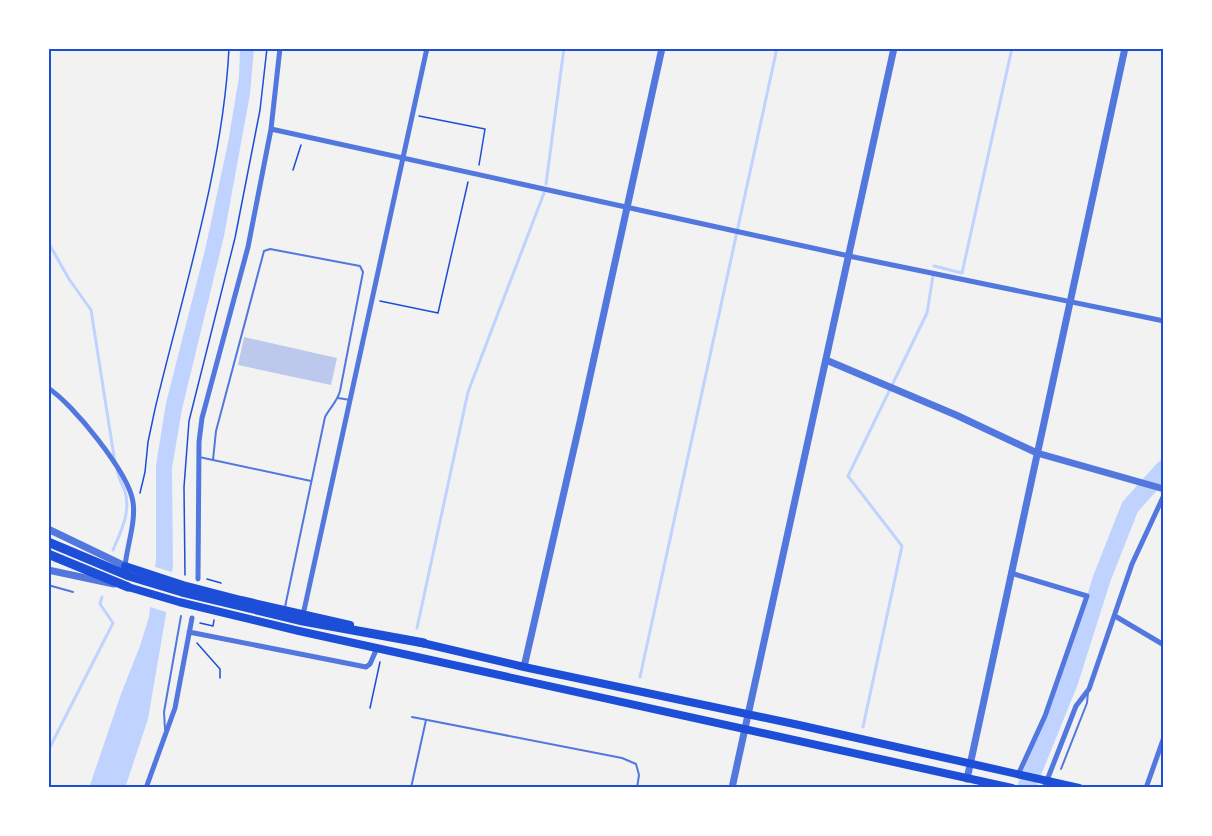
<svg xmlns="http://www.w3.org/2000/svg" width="1212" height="836" font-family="Figtree,sans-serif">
  <rect width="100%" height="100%" fill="#f2f2f2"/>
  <path fill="#bfd3fe" d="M240,48H254L250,94L224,236L182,409L172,468L173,566L166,614L148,719L125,788H89L121,694L140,646L149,617L156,559V465L166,403L205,250L228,143L239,77Z"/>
  <path fill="#f2f2f2" d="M152,566L175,573L169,613L147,606Z"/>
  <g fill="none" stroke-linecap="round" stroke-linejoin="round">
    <path stroke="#bfd3fe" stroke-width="3" d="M546,184L564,48
      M48,242L69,279L91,310L115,463
      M934,266L962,273L1012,48
      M113,550C121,531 131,513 125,491C122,484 118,477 117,469
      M417,628L468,392L544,193
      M640,677L777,48
      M863,727L902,546L848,476L927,313L933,276
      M48,751L113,623L100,604L102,597"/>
    <path stroke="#bfd3fe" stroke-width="18" d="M1026,788L1069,682L1102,578L1130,507L1164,469"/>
  </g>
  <path fill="#bdc9ec" d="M244,337L337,358L331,385L238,365Z"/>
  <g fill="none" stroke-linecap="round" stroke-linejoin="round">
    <path stroke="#1d4ed8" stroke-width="1.5" d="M419,116L485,129L479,165
      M293,170L301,145
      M380,301L438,313L468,182
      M140,493L145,472L148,442L155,409C183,292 223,168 229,48
      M185,575L184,487L189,421L235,238L260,110L267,48
      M207,579L221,583
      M200,623L213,626L214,620
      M197,643L220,669V678
      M370,708L380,662"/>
    <path stroke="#5277de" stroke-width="2" d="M418,48L424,49
      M338,398L350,400
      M199,457L311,481
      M213,460L216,431L264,251L270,249L360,266L363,272L340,391C338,400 330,408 325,417L285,607
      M48,585L73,592
      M412,717L622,758L636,764L639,775L637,788
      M165,729L164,712L181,616
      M1061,769L1087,703L1088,692
      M411,788L426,720"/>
    <path stroke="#5277de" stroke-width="5" d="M271,129L849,256L1164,321
      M48,388C72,403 129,473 133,502C136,522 127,546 125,566
      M1011,573L1087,596L1045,716L1018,775
      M198,579L199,442L202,418L248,247L271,129L280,48
      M303,615L427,48
      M1115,616L1164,645
      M189,632L366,667L370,664L377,648
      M146,788L175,708L192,618
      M1044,788L1076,706L1089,689L1132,564L1164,495
      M1146,788L1164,737"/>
    <path stroke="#5277de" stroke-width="7" d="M826,360L956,415L1037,453L1164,489
      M48,529L125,566
      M48,570L114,584
      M524,667L580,422L662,48
      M967,779L1125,48
      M732,788L894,48"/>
    <path stroke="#1d4ed8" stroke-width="8" d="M125,566L183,585L241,600L350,625
      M128,587L179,602L299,631L1012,788
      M418,642L524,667L799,725L1079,788"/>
    <path stroke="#1d4ed8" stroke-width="9" d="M48,542L129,576L182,592L303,621L424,643
      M48,554L128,587"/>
  </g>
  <rect width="1212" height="836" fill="none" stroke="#ffffff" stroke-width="99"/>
  <rect x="50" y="50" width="1112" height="736" fill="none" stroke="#1d4ed8" stroke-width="2"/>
</svg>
